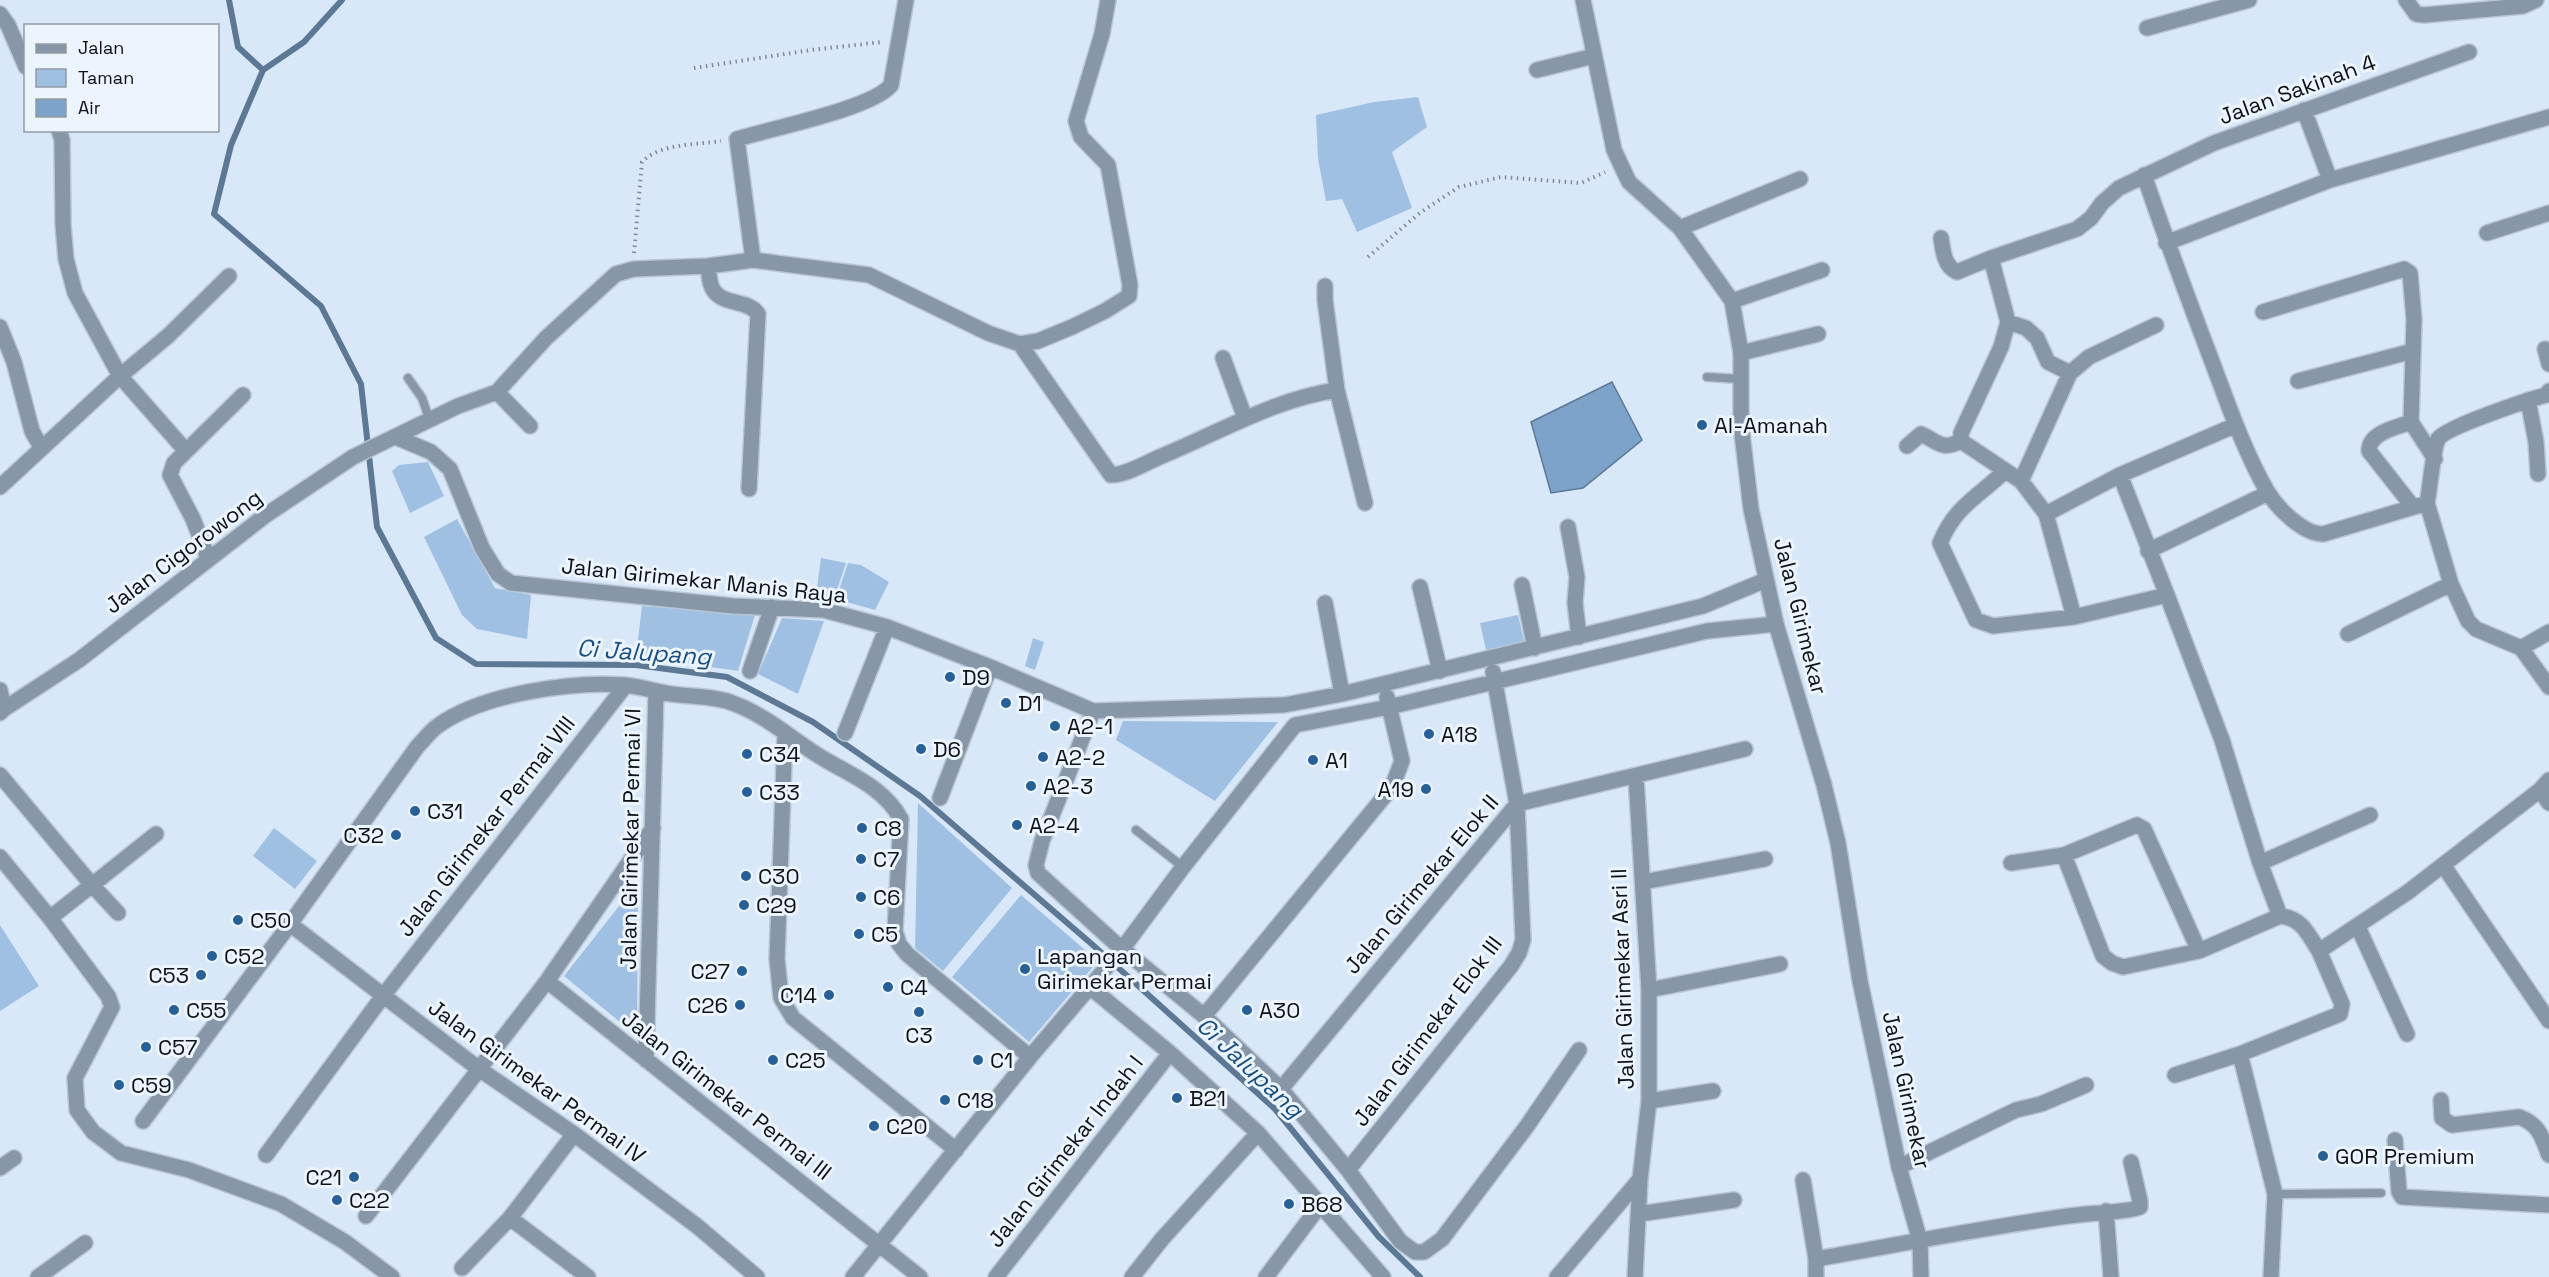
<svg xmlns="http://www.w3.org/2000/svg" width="2549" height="1277" font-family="'Space Grotesk',sans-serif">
  <rect width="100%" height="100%" fill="#d9e8f8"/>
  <path fill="#9fc0e3" d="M1418,97L1427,127L1392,152L1412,208L1357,232L1342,199L1326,201L1318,159L1316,115L1374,102Z
    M428,462L444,496L410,513L392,471L399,465Z
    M457,519L495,588L531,595L527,639L477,629L462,615L424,537Z
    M821,558L846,563L834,599L816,596Z
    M848,563L861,565L889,582L875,610L836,599Z
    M642,606L755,615L738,671L636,656Z
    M1518,615L1524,641L1486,650L1480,623Z
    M782,618L824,621L798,694L758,674Z
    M1033,638L1044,642L1035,670L1025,666Z
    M1123,721L1278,722L1215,801L1116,740Z
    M918,803L1012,888L943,971L915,948Z
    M274,828L317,861L295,889L253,856Z
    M638,882L637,1036L564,976Z
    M1021,895L1098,961L1029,1042L952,977Z
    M0,925L39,986L0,1011Z"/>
  <path fill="#7ea3ca" stroke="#5c7894" stroke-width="1.5" d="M1612,382L1642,440L1583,488L1551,493L1531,422Z"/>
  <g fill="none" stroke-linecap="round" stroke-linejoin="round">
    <path stroke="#5c7894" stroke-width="6" d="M229,0L238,47L263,70
      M342,0L304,42L263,70L231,145L214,214L321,306L361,384L377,527L436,638L476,664L636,665L727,677L813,722L920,796L1094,946L1275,1109L1379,1237L1420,1277"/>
    <g stroke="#b8c6d4" stroke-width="11">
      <path id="service" d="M1707,377L1740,379
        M408,378L422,398L430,421
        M1136,830L1183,867
        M2275,1194L2381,1193"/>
    </g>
    <g stroke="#b8c6d4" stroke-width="18">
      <path id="minor" d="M2406,0L2416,14L2424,15L2523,6L2536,0
        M0,14L8,25L26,67
        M2147,28L2249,0
        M1537,70L1594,56
        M2304,110L2330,180
        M59,130L62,140L63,225L66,259L75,293L120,376L186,451
        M2144,175C2164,234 2186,293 2208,351C2226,398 2242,447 2267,491C2277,508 2303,534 2323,534L2427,503L2451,584L2468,621L2476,629L2521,648L2549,687
        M1680,228L1800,179
        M2487,233L2549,213
        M1941,238C1943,251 1944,266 1957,272L1991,258
        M2166,243L2330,180L2549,117
        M753,260L869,275L988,333L1020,344L1038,341L1072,327L1105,311L1129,296L1130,285L1108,165L1081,137L1076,121L1102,34L1108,0
        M708,266C709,272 709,279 711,285C718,307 748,298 758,314L749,489
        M1325,286V300L1337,390L1365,503
        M1732,301L1822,270
        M2263,312L2404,269L2410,273L2414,319L2411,422C2396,428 2369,432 2369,451L2413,507
        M2008,322L2026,328L2037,338L2048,362L2070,373
        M0,327L14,362L32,431L41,447
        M1020,344L1111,475C1127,475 1147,462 1162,456C1220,432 1275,399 1337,390
        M2545,349L2549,364
        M1741,353L1818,334
        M1223,358L1245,418
        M2298,381L2413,351
        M497,392L530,426
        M2528,400L2536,442L2538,474
        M2411,422L2435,459
        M398,438L431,452L450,469L482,548L498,574L511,583L733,606L824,610L887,627L990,667L1093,711L1284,705L1342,694L1703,606L1766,580
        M1907,446L1921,434C1939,442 1941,451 1961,441
        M2005,471C1978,497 1955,506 1940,543L1976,620L1993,626L2074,617
        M2120,475L2167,595
        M2021,481L2070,373L2089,357L2156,325
        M0,487L120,376L168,336L229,276
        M2427,503C2430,490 2433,449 2438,439C2446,427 2528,400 2546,395L2549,391
        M2046,514L2120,475L2236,425
        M1568,527L1577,577L1575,603L1579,637
        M2148,551L2268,493
        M208,558L193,519L170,475L174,463L243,395
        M1522,585L1535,648
        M1420,587L1440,671
        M1325,603L1342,694
        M2348,634L2451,584
        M2521,648L2549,632
        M750,671L772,607
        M0,690L4,709L0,713
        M1387,697L1402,761L1392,787L1204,1016L1281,1089L1348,1170L1400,1241L1415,1252H1424L1442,1239L1527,1126L1579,1050
        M4,709L79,660L266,515L353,457L458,406L497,392L546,338L616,274L634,269L708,266L753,260L737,139C769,129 874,108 891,85L906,0
        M1093,711L1042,841L1036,865L1038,873L1114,942L1204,1016
        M845,733L887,627
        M785,734L777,959L781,998L793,1018L956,1150
        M0,775L92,885L50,918
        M2549,780L2540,790L2549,803
        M940,798L990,667
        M1517,804L1745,749
        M2064,855L2103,956L2112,963L2123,967L2199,951L2280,916C2302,918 2308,934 2319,951L2408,892L2540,790
        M0,857L50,918L108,996L112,1007L75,1078L77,1110L93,1132L121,1153L189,1170L281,1204L345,1242L392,1277
        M2011,863L2064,855L2137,825L2144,829L2199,951
        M2260,863L2370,815
        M2443,865L2549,1021
        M1643,882L1765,859
        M118,913L92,885L156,834
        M2280,916L2260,863L2222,740L2167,595L2074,617L2046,514L2021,481L1961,441V433L2001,347L2008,322L1991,258L2077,229L2091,218L2102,203L2119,188L2214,143L2469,52
        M290,924L479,1069L574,1134L697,1226L757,1277
        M2358,927L2407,1034
        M547,981L920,1277
        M1091,988L1170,1053L1258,1133L1383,1277
        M1649,990L1780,964
        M2240,1054L2340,1014L2342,1004L2319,951
        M646,1060L656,692
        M2175,1075L2240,1054L2275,1194L2271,1277
        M1281,1089L1517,804
        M2441,1100L2442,1118L2452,1125L2519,1117C2539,1124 2542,1137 2549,1155
        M1649,1101L1713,1091
        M143,1121L290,924L417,747C424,740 431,730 439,725C483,694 571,681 623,685C640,686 656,692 672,694C692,697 717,696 735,704C767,716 794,741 824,759C853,776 884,788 901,819L895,931L899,944L907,954L1030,1057
        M2395,1140L2399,1192L2402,1197L2549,1205
        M266,1155L383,996L626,685
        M1899,1167L2016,1110L2041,1104L2086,1085
        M0,1168L14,1158
        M1348,1170L1511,966L1519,953L1523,940L1517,804L1493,672
        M1803,1180L1816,1259V1277
        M2106,1211L2111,1277
        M1639,1214L1734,1200
        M366,1216L547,981L653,828
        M510,1218L588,1277
        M1816,1259C1903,1244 1989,1226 2077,1215C2090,1213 2131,1212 2140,1207V1201L2131,1162
        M462,1268L510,1218L574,1134
        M38,1277L85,1243
        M853,1277L1030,1057L1123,948L1183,867L1295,725L1389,707L1707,631L1776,624
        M996,1277L1170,1053
        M1132,1277L1162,1239L1258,1133
        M1266,1277L1321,1204
        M1557,1277L1640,1179
        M1635,1277L1640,1179L1649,1101V990L1636,777"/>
    </g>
    <g stroke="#b8c6d4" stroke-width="18">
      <path id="tertiary" d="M1583,0L1614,150L1629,182L1680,228L1732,301L1741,353V425L1751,509L1776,624L1824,785L1838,843L1860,981L1899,1167L1920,1241L1921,1277"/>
    </g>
    <path stroke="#808a95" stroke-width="4" stroke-dasharray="1.5 4.5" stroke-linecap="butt" d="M694,68L811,50L882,42
      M634,253L642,162C660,143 696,145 721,141
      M1368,257L1421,212L1459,187L1501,177L1581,183L1605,172"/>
    <use href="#service" stroke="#8797a8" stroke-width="8"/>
    <use href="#minor" stroke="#8797a8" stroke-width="15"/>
    <use href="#tertiary" stroke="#8797a8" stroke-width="15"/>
  </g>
  <g fill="#266097" stroke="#ecf4fe" stroke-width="2">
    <circle cx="1702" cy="425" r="6"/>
    <circle cx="950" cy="677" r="6"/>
    <circle cx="1006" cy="703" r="6"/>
    <circle cx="1055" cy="726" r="6"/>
    <circle cx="1429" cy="734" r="6"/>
    <circle cx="921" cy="749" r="6"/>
    <circle cx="747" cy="754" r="6"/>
    <circle cx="1043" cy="757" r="6"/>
    <circle cx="1313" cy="760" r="6"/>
    <circle cx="1031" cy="786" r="6"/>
    <circle cx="1426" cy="789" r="6"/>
    <circle cx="747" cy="792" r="6"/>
    <circle cx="415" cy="811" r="6"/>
    <circle cx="1017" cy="825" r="6"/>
    <circle cx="862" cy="828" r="6"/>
    <circle cx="396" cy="835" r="6"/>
    <circle cx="861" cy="859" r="6"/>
    <circle cx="746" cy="876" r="6"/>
    <circle cx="861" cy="897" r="6"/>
    <circle cx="744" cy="905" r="6"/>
    <circle cx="238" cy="920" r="6"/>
    <circle cx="859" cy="934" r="6"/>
    <circle cx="212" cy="956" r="6"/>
    <circle cx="1025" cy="969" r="6"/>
    <circle cx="742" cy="971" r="6"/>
    <circle cx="201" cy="975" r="6"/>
    <circle cx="888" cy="987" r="6"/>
    <circle cx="829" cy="995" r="6"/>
    <circle cx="740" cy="1005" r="6"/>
    <circle cx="174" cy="1010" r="6"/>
    <circle cx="1247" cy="1010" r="6"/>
    <circle cx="919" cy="1012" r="6"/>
    <circle cx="146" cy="1047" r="6"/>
    <circle cx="773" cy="1060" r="6"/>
    <circle cx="978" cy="1060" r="6"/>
    <circle cx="119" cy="1085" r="6"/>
    <circle cx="1177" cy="1098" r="6"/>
    <circle cx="945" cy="1100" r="6"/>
    <circle cx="874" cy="1126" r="6"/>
    <circle cx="2323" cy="1156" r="6"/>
    <circle cx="354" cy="1177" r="6"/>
    <circle cx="337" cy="1200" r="6"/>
    <circle cx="1289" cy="1204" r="6"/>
  </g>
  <g text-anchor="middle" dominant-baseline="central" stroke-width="6" stroke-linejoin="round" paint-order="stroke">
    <g font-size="22" fill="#0d1217" stroke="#ecf4fe">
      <text transform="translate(2297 89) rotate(-20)">Jalan Sakinah 4</text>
      <text transform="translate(183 551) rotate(-37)">Jalan Cigorowong</text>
      <text transform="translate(704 580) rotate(6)">Jalan Girimekar Manis Raya</text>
      <text transform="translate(1801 616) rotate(76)">Jalan Girimekar</text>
      <text transform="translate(486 826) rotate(-52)">Jalan Girimekar Permai VIII</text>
      <text transform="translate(630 839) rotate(-89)">Jalan Girimekar Permai VI</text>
      <text transform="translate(1421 884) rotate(-50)">Jalan Girimekar Elok II</text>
      <text transform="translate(1622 979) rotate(-92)">Jalan Girimekar Asri II</text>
      <text transform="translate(1427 1031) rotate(-53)">Jalan Girimekar Elok III</text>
      <text transform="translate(537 1081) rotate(36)">Jalan Girimekar Permai IV</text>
      <text transform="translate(1907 1090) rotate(78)">Jalan Girimekar</text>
      <text transform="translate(727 1095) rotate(38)">Jalan Girimekar Permai III</text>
      <text transform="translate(1065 1151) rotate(-52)">Jalan Girimekar Indah I</text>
    </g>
    <g font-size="22" fill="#0d1217" stroke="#ecf4fe" text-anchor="start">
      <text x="1714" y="425">Al-Amanah</text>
      <text x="962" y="677">D9</text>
      <text x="1018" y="703">D1</text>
      <text x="1067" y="726">A2-1</text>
      <text x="1441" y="734">A18</text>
      <text x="933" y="749">D6</text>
      <text x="759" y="754">C34</text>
      <text x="1055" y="757">A2-2</text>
      <text x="1325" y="760">A1</text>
      <text x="1043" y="786">A2-3</text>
      <text x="1414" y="789" text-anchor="end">A19</text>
      <text x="759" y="792">C33</text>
      <text x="427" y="811">C31</text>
      <text x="1029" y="825">A2-4</text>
      <text x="874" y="828">C8</text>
      <text x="384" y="835" text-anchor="end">C32</text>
      <text x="873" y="859">C7</text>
      <text x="758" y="876">C30</text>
      <text x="873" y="897">C6</text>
      <text x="756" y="905">C29</text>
      <text x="250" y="920">C50</text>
      <text x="871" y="934">C5</text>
      <text x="224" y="956">C52</text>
      <text x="1037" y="956">Lapangan<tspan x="1037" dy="25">Girimekar Permai</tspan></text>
      <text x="730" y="971" text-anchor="end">C27</text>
      <text x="189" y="975" text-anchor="end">C53</text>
      <text x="900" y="987">C4</text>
      <text x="817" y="995" text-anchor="end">C14</text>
      <text x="728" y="1005" text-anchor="end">C26</text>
      <text x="186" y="1010">C55</text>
      <text x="1259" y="1010">A30</text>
      <text x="919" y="1035" text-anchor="middle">C3</text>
      <text x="158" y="1047">C57</text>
      <text x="785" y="1060">C25</text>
      <text x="990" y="1060">C1</text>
      <text x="131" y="1085">C59</text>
      <text x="1189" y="1098">B21</text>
      <text x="957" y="1100">C18</text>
      <text x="886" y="1126">C20</text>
      <text x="2335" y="1156">GOR Premium</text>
      <text x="342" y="1177" text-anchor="end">C21</text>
      <text x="349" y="1200">C22</text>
      <text x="1301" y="1204">B68</text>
    </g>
    <g font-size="24" font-style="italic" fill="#194e80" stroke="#ecf4fe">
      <text transform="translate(644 652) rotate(4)">Ci Jalupang</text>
      <text transform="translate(1250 1067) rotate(43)">Ci Jalupang</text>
    </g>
  </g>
  <rect x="24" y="24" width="195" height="108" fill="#ecf4fe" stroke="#939aa2" stroke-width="1.5"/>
  <rect x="36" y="44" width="30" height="9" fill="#8797a8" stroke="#939aa2" stroke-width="1.5"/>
  <text x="78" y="54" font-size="18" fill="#0d1217">Jalan</text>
  <rect x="36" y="69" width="30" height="18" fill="#9fc0e3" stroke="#939aa2" stroke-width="1.5"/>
  <text x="78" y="84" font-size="18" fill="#0d1217">Taman</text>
  <rect x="36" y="99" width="30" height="18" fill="#7ea3ca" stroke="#939aa2" stroke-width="1.5"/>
  <text x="78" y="114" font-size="18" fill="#0d1217">Air</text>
</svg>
